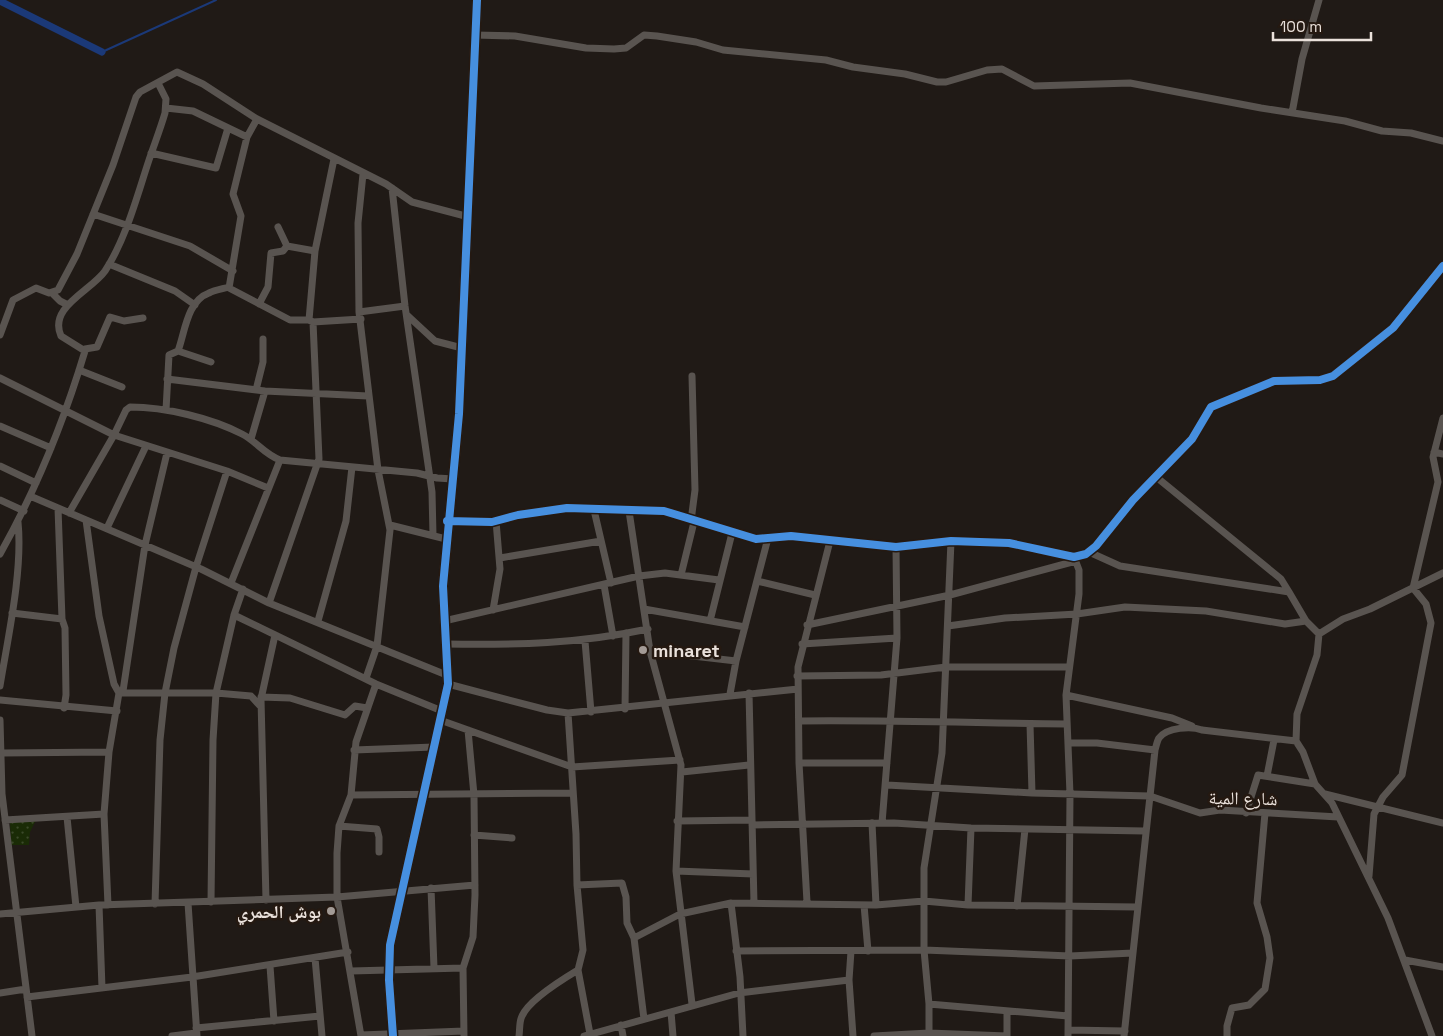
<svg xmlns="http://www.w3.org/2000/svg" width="1443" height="1036" font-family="'Space Grotesk','Noto Naskh Arabic',sans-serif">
  <defs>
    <pattern id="grass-dots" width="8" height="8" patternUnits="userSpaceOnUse" patternTransform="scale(1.25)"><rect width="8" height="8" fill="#1a2b06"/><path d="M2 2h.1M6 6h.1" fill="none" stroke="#3b492a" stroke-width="1.8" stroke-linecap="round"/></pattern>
  </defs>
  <rect width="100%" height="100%" fill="#201a16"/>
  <path fill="url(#grass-dots)" d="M36,820L30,832L29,845H11L10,822Z"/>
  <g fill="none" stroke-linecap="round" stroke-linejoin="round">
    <path stroke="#1b3978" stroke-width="2" d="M102,52L216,0"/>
    <path stroke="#1b3978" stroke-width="7" d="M0,1L102,52"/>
    <path stroke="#595450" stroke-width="7" d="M475,35L515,36L586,48L614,49L626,48L644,35L657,36L696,42L723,50L826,60L853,67L905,74L937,82H946L987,70L1002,69L1034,86L1130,83L1261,108L1345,121L1382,131L1411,133L1443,141
      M166,108L193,111L247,137
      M1292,113L1302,59L1319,0
      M257,119L247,137L233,194L241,216L229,288L290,320H309L313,322L361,319
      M151,153L216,168L228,128
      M363,174L358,223L359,312L378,470L390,530L377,646L366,678
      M392,188L405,306L432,492L433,535
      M93,214L190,246L233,271
      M278,227L287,246
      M287,246L315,251
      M109,264L175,291L195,305
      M52,293L60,301L68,305
      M259,304L268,287L271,253L283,251L287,246
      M359,312L405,306
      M407,315L435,341L462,348
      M309,320L315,251L334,159
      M0,335L13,300L36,288L49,293L58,290L77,254L113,165L136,97L140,92L177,72L203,84L257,119L386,184L412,202L469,217
      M85,349L97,347L110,317L124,321L143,318
      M178,351C185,332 187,301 209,293C215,290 222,289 229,287
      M79,370L122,387
      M0,378L114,435L227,471L268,488
      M167,379L265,391L368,396
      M256,390L263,362V339
      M166,410L169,355L178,351L211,362
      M0,426L51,448
      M251,439L265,391
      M1434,452L1443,454
      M0,466L36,483
      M1155,476L1281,579L1289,592
      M30,496L201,569L269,603L449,676
      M0,500L24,511
      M58,508L62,619L65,628L66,695L64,708
      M594,510L611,583
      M629,511L650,651L681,765L676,871L692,1004
      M69,513L114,435L126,410L130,407C165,407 211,418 242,434C256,441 264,454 280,460L417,473L437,478L453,479
      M86,520L99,616L114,684L119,693
      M447,521L492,522L518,515L567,508L664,511L756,539L791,536L896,547L951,541L1009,543L1074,557L1086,554L1096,546L1133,500L1192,439L1211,407L1274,381L1320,380L1333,376L1393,328L1443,266
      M691,521L695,490L692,376
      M390,525L446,539
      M107,528L146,446
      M1089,552L1120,566L1289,592L1306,621L1319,634
      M0,554C36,490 64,421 85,351L61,336C48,307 91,291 105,271C126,239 137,196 149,160C154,145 160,130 165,113L166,99L158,83
      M500,558L601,541
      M681,575L694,522
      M757,581L815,595
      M231,583L280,460
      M604,585L613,636
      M1413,588L1438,482L1433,457L1443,418
      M269,603L319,459L313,322
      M644,609L745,627
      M493,610L500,569L496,521
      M12,613L62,619
      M234,615L376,684L442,711
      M318,621L346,521L352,467
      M444,621L639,576L665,573L719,580
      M710,621L732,533
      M807,625L950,595L1076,561
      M948,626L1005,618L1077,614L1125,607L1206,611L1285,624L1306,621
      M1319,634L1317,655L1297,714L1296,741L1303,752L1315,784L1332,803L1388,918L1432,1036
      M1319,634L1343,619L1370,609L1443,573
      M585,641L591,712
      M446,644C518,645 577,644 648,629
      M802,644L897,638
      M650,651L736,661
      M797,676L881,675L946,667H1069
      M448,684L547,710L568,713L798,689
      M0,686C8,637 23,570 18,522
      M123,691L145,545L167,453
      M749,693L754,903
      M730,694L736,661L768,538
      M1066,695L1172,718L1192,726
      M261,697L290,698L345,715L355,706L367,708
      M0,700L117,711
      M625,709L626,633
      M568,713L576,834L577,885L583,950L578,970L590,1034
      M0,720L2,794L32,1036
      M440,720L572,767L680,760
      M800,721C889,720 977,723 1066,724
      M1030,724L1032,793
      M1068,743H1097L1155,750C1156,747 1157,741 1159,738C1167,727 1192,726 1202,730L1296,741
      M354,750L434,747
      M2,753L109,752
      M799,763H887
      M682,772L749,765
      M1267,776L1274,740
      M887,785L1032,793L1150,796L1200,813L1220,810L1338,817
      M1325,794L1443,823
      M351,795L573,793
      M1246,813L1258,775L1315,784
      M67,817L76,907
      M5,820L104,814
      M677,821L752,820
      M872,823L876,905
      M882,823L897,638L896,547
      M752,825L894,823L971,828L1145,831
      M339,826L377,829L379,837V852
      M474,835L512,838
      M676,871L753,874
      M1369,876L1374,814L1383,797L1402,775L1431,623L1426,604L1413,588
      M577,885L622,883L626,897L627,923L634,938L644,1019
      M431,888L434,968
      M266,900L261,699L275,635
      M211,902L213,740L216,693L234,615L243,589
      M807,902L799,763L798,667L830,541
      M188,903L197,1036
      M731,903L740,977L743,1036
      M155,904L160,740L165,693L174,648L196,567L227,471
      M99,905L102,988
      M108,905L104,814L109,752L119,693H216L251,696L261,707
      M864,905L868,951
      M968,905L971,828
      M1017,906L1025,829
      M0,914L99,905L337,897L475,885
      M634,938L680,914L731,903L876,905L924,901L968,905L1137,907
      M736,951L924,950L1070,956L1133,953
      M851,951L849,980L853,1036
      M315,958L322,1036
      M1405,960L1443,967
      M270,966L274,1021
      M351,971L463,968
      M0,993L26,989
      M27,997L192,977L348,952
      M929,1004L1068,1016
      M671,1012L673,1036
      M621,1025L623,1036
      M196,1028L320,1016
      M1068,1030L1125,1031
      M361,1035L464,1031
      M172,1036L196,1033
      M361,1036L337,897V853L339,826L351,795L356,742L376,684
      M464,1036L463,968L473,937L475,895L474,795L468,730
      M519,1036C520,1029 519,1022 522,1016C529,1000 563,979 578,970
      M584,1036L739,993L849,980
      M874,1036L929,1033L1007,1036
      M929,1036V1004L924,950V868L942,753L951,541
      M1007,1036V1012
      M1068,1036L1070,794L1066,695L1079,594V570L1074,557
      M1124,1036L1155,750
      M1227,1036V1026L1232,1008L1249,1005L1265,989L1270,958L1267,937L1257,903L1265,813"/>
    <path stroke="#595450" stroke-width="10" d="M393,1036L389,980L390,945L448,684L443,586L459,414L477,0"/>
    <g stroke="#251911" stroke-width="11">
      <path id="cycleway" d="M447,521L492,522L518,515L567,508L664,511L756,539L791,536L896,547L951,541L1009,543L1074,557L1086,554L1096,546L1133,500L1192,439L1211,407L1274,381L1320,380L1333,376L1393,328L1443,266
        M393,1036L389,980L390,945L448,684L443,586L459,414L477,0"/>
    </g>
    <use href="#cycleway" stroke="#468fdf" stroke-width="8"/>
  </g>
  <g fill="#a39b96" stroke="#251911" stroke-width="2">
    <circle cx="643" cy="650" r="5"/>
    <circle cx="331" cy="911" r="5"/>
  </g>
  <g text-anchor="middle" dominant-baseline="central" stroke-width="5" stroke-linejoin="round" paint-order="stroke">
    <g font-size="18" font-weight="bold" fill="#eae1db" stroke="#251911" text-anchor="start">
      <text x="653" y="650">minaret</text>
      <text x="321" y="911" text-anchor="end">بوش الحمري</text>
    </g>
    <g font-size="18" fill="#eae1db" stroke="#251911">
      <text transform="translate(1243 798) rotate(1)">شارع المية</text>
    </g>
  </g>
  <path d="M1273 32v8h98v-8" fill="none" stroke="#eae1db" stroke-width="2.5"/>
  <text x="1280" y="32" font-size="15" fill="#eae1db" stroke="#251911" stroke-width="4" paint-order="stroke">100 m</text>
</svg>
